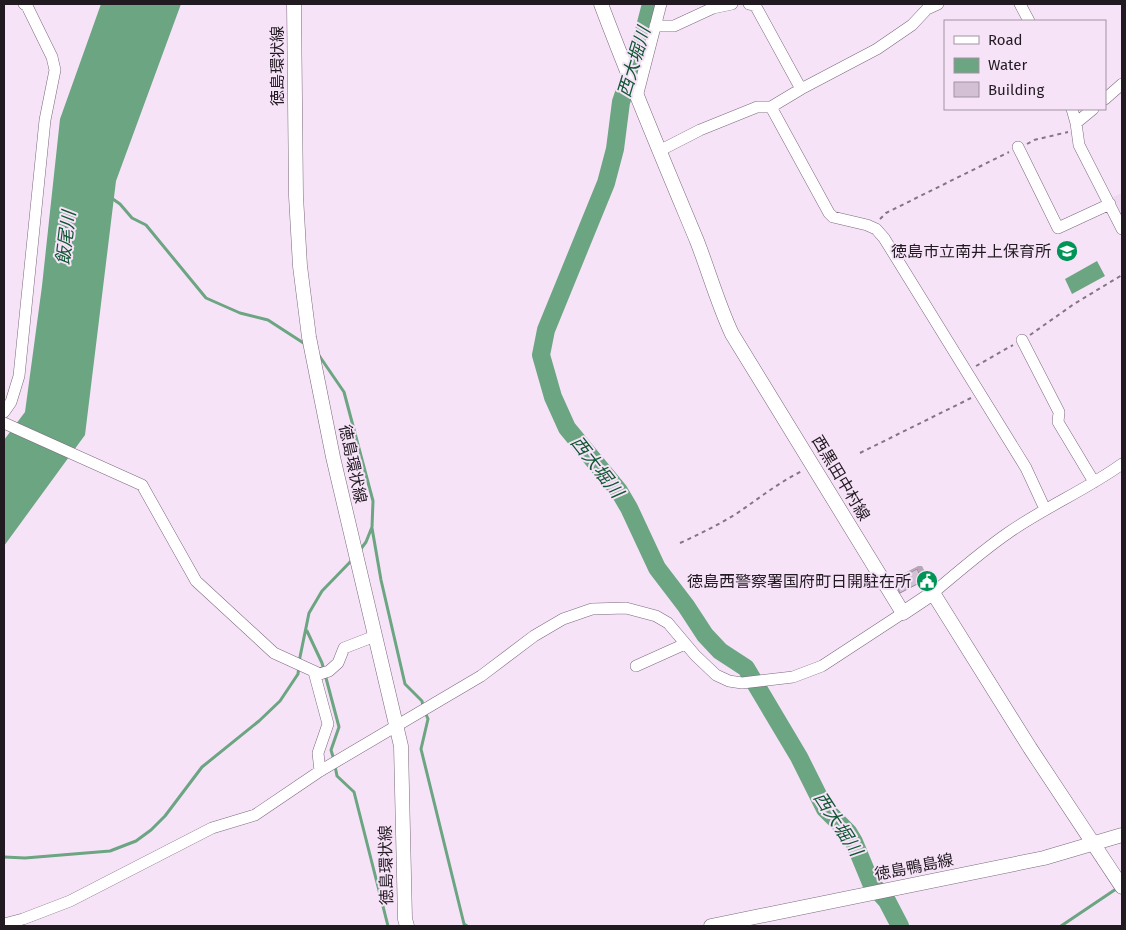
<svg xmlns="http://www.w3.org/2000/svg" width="1126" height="930" font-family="'Fira Sans','Noto Sans JP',sans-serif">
  <defs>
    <filter id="shadow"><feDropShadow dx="4" dy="-4" stdDeviation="0" flood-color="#0004"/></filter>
  </defs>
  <rect width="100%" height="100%" fill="#f7e3f8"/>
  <path fill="#f0d7f2" d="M1122,193V221L1111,198Z"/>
  <path fill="#6ba581" d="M101,4H181L116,181L85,435L4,546V440L25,412L42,286L60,119Z
    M1097,261L1105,276L1072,294L1065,279Z"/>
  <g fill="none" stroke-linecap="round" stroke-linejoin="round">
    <path stroke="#6ba581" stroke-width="3" d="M110,197L120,204L132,218L146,225L206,298L240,313L268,320L305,344
      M318,354L344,392L373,501L372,527L366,542L360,550
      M372,528L381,580L405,684L422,701L423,706
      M307,631L322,663L339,727L331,750L334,760
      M425,712L428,719L421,749L464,924L467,926
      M335,766L337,776L354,792L388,926
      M4,857L25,858L110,851L136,841L151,830L165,816L202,767L259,721L280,701L298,674L300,657L309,613L322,591L353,559
      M1061,926L1119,887"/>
    <path stroke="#6ba581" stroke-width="18" d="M651,4L640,46L621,102L615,149L606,183L546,330L541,355L553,397L567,428L619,491L629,508L657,568L686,606L705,635L720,651L746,668L799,757L825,809L848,832L854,842L871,883L887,901L900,926"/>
  </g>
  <path fill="#d3c0d5" stroke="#99879b" filter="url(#shadow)" d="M917,569L923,581L900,593L894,581Z"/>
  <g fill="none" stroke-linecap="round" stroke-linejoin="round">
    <g stroke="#7b697c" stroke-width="12">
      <path id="minor" d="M749,4L755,5L801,89
        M1020,4L1029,21
        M655,26H674L713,8L732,4
        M637,97L661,4
        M1105,99L1122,84
        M771,107L829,213L833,217L867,225L876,229L884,238L1026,468L1045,509
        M1072,109L1076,123L1079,145L1122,229
        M1076,123L1093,109
        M1018,147L1058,228L1110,204
        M659,151L700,130L757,107H771L801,89L877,49L912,25L927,9L938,4
        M1022,340L1059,412L1058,422L1094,482
        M4,412L11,402L19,376L45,120L55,70L52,57L27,6L24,4
        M4,423L142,485L196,581L274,653L320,674L329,671L338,663L344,648L375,636
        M933,593C958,572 982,551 1008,533C1045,507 1086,490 1122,464
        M636,666L685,644
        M314,672L328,724L318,753L320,771
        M4,924L23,919L70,901L212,828L255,815L320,771L481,676L534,636L563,619L592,609L626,608L656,616L668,623L695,655L716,675L729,681L742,683L793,677L822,666L903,613"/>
    </g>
    <g stroke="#7b697c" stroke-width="15">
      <path id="major" d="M294,4L296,196L300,266L309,337L333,457L401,746L405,919L407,926
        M601,4C631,84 664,162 697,241C709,272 718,304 732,334L903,613L933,593L1030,748L1122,887
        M711,926L1044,858L1122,835"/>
    </g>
    <path stroke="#837684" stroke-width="2" stroke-dasharray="4 4" stroke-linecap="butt" d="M1027,144L1034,140L1068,132
      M880,219L886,213L1009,152
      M1030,335L1074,304L1122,275
      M976,366L1013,345
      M860,453L971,398
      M680,543C700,534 718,525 736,514C758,499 778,483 802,471"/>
    <use href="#minor" stroke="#fff" stroke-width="11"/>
    <use href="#major" stroke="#fff" stroke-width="14"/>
  </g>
  <defs>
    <g id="school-disc" transform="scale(1.125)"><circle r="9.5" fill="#009557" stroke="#f7e3f8"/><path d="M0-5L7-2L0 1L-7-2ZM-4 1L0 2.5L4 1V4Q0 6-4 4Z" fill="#fff"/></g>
    <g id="civic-disc" transform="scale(1.125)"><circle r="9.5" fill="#009557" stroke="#f7e3f8"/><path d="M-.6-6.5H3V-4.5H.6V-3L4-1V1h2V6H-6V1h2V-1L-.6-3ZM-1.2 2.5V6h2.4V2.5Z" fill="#fff"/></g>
  </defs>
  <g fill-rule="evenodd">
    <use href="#school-disc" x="1067" y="251"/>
    <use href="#civic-disc" x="927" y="581"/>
  </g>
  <g text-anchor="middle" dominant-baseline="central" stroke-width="4" stroke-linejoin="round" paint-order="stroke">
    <g font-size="16" fill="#211a21" stroke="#f7e3f8">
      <text transform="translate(277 66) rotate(-90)">徳島環状線</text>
      <text transform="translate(353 464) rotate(78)">徳島環状線</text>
      <text transform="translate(841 478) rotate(59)">西黒田中村線</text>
      <text transform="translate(386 865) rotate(-91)">徳島環状線</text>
      <text transform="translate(914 867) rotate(-11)">徳島鴨島線</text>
    </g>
    <g font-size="16" fill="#211a21" stroke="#f7e3f8" text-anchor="end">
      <text x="1051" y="251">徳島市立南井上保育所</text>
      <text x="911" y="581">徳島西警察署国府町日開駐在所</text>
    </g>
    <g font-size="18" font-style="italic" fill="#105733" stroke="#f7e3f8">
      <text transform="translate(634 62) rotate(-73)">西大堀川</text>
      <text transform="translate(66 238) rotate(-83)">飯尾川</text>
      <text transform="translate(597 467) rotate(52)">西大堀川</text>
      <text transform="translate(838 824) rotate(57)">西大堀川</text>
    </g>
  </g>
  <rect width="1126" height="930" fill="none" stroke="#211a21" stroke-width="10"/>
  <rect x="944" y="20" width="162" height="90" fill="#f7e3f8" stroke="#a193a2"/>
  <rect x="954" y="36" width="25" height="8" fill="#ffffff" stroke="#a193a2"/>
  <text x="988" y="45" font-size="15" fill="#211a21">Road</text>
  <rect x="954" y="58" width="25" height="15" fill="#6ba581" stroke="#a193a2"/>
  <text x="988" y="70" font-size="15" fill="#211a21">Water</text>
  <rect x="954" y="82" width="25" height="15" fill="#d3c0d5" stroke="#a193a2"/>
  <text x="988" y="95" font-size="15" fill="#211a21">Building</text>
</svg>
